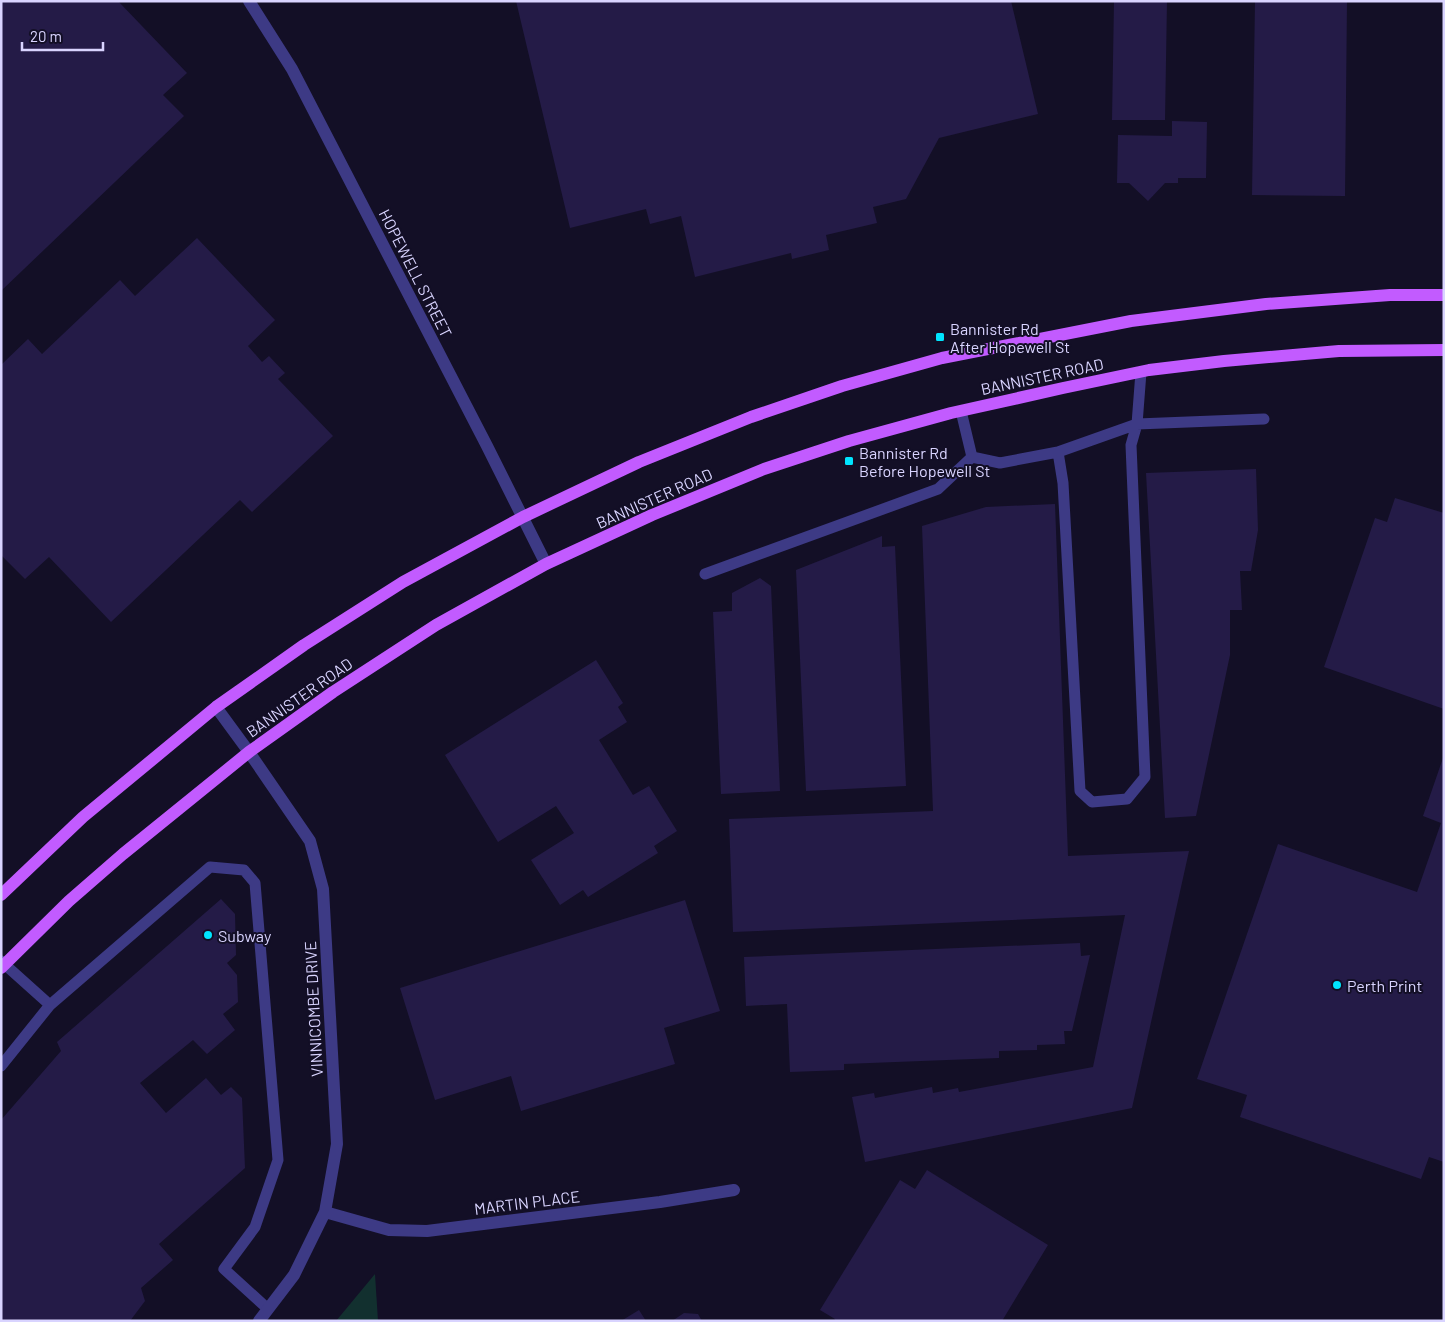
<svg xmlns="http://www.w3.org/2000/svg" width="1445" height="1322" font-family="Barlow,sans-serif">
  <rect width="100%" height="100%" fill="#130f26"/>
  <path fill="#12302f" d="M375,1274L378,1321H336Z"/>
  <path fill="#241b47" d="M1,1H118L187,73L163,95L184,116L1,291Z
    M516,1H1011L1038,114L939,138L906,199L873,207L877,223L826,235L829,250L792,259L791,253L695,277L681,216L650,224L646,209L570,228Z
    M1114,1H1167L1165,120H1112Z
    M1255,1H1347L1345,196L1252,195Z
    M1172,121L1207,122L1206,178H1178V183H1165L1148,201L1129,183H1117L1118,135L1172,136Z
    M197,238L275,320L248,346L262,362L269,356L285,373L278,379L333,436L252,512L240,500L111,622L49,557L25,579L1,555V365L28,339L42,354L120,280L135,296Z
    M1256,469L1258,530L1251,571H1240L1242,610H1230V655L1196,816L1165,818L1146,473Z
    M1395,498L1444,513V709L1324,667L1375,518L1387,522Z
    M1055,504L1068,856L1189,851L1132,1108L865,1162L852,1097L874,1093L875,1098L932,1087L933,1093L958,1088L959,1092L1093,1067L1125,915L733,932L729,819L933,811L922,526L986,507Z
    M882,536V547L895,546L906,786L806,791L796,570Z
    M760,578L771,586L780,791L721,794L713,612L732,611V593Z
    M596,660L623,703L618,707L627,722L599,740L633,795L649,786L677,831L654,846L658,853L588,897L583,890L560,905L531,860L574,833L556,806L498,842L445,755Z
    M1443,758L1444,1162L1429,1157L1421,1179L1240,1117L1247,1095L1197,1079L1278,844L1417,892L1441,823L1423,816Z
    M221,899L235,914L236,955L227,963L237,975L238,1002L223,1014L235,1030L207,1054L193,1040L140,1083L166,1113L206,1078L221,1095L231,1087L242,1098L245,1168L159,1244L173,1260L141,1288L145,1301L130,1321H1V1120L61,1051L57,1042Z
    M685,900L720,1011L664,1028L675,1064L521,1111L511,1076L435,1100L400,988Z
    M1080,943L1081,956L1090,955L1072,1031H1064L1065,1044L1037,1045V1050L999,1051V1058L844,1064V1070L790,1072L787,1004L746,1006L744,957Z
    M927,1170L1048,1245L1002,1321H834L835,1319L820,1310L900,1180L915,1189Z
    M639,1310L646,1321H621Z
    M684,1313L698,1314L702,1321H672Z"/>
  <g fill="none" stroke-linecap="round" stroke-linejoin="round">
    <path stroke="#3d3a85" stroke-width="11" d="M961,411L972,457L1000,463L1058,452L1063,483L1080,791L1092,802L1127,799L1145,777L1131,445L1137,424L1264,419
      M1058,452L1137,424L1141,372
      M705,574L938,489L972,457
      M1,961L50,1005L210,867L244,870L255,883L278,1160L255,1227L224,1269L268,1309
      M1,1066L50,1005"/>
    <path stroke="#3d3a85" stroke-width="12" d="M249,1L292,69L487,446L546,564
      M216,707L249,752L310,841L323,889L337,1144L325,1212L294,1275L259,1321
      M325,1212L389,1230L427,1231L660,1202L734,1190"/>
    <path stroke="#c25bff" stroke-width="12" d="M1,895L83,817L216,707L304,645L403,582L523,517L639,462L751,417L842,386L942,358L1131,321L1266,304L1390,295H1444
      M1,968L69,901L123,854L249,752L333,692L436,625L546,564L652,515L764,469L849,441L951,413L1063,388L1149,370L1224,361L1339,351L1444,350"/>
  </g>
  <g fill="#00e5ff" stroke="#130f26" stroke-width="2">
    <rect x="935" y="332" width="10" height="10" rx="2.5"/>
    <rect x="844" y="456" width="10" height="10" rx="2.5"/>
    <circle cx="208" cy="935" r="5"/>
    <circle cx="1337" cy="985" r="5"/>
  </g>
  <g text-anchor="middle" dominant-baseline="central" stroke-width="4" stroke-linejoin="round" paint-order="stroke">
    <g font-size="16" fill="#d9d4ff" stroke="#130f26">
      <text transform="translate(416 273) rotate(63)">HOPEWELL STREET</text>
      <text transform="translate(1042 376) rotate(-12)">BANNISTER ROAD</text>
      <text transform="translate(654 498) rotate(-24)">BANNISTER ROAD</text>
      <text transform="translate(299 697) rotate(-35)">BANNISTER ROAD</text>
      <text transform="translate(313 1009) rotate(-93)">VINNICOMBE DRIVE</text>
      <text transform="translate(527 1202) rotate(-7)">MARTIN PLACE</text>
    </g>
    <g font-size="16" fill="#d9d4ff" stroke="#130f26" text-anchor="start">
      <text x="950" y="328">Bannister Rd<tspan x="950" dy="18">After Hopewell St</tspan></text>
      <text x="859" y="452">Bannister Rd<tspan x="859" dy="18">Before Hopewell St</tspan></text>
      <text x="218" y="935">Subway</text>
      <text x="1347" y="985">Perth Print</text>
    </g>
  </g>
  <rect width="1445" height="1322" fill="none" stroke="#d9d4ff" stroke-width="5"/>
  <path d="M22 42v8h81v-8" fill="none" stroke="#d9d4ff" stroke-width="2.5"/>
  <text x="30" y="42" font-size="15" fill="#d9d4ff" stroke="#130f26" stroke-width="4" paint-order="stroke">20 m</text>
</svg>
